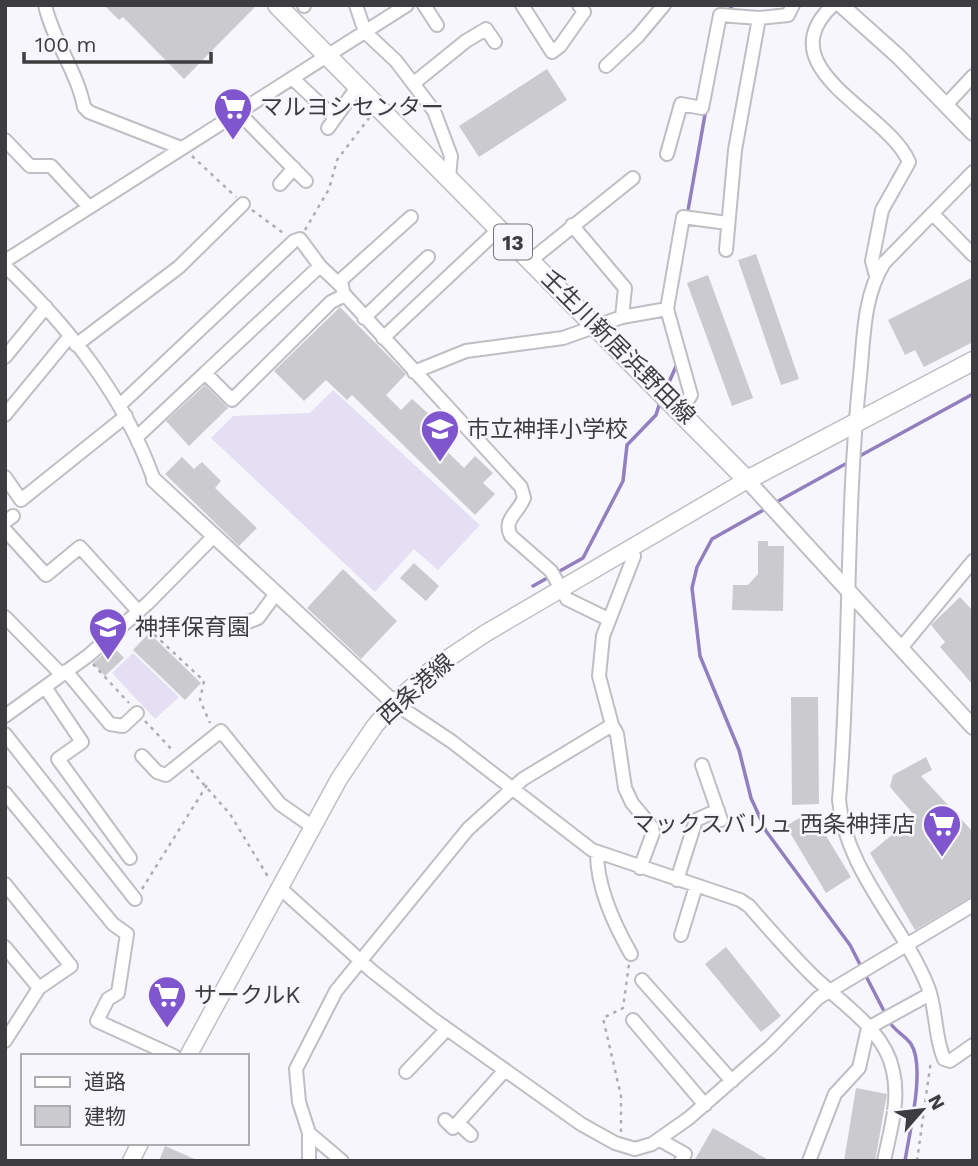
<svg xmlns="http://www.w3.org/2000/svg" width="978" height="1166" font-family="'Work Sans','Noto Sans JP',sans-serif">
  <rect width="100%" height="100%" fill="#f7f6fc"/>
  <path fill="#e4dff2" d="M333,390L480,525L438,570L414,549L375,592L211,438L233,416L310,413Z
    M133,653L179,697L155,719L112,673Z"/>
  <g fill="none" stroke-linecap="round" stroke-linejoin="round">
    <path stroke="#927fbf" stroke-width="3.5" d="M727,13L733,5
      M687,216L706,109
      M666,389L677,364
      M856,458L973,394
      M773,504L849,462
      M767,508L712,539L697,567L692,588L700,656L739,750L751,798L766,831L850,945L885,1013
      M533,586L583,558L623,481L627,445L656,415L660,402
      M888,1020C894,1031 905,1035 911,1044C926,1067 909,1134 905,1161"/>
  </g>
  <path fill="#cbcacf" d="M104,5H257L184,79L123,17L119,20Z
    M547,69L567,100L479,157L459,126Z
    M756,254L799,379L781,385L738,260Z
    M708,275L753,398L732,406L687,283Z
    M973,277V342L924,367L915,350L905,355L888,320Z
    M340,307L406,374L386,395L401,410L412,399L430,415L420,425L464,468L475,456L493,473L483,483L495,494L475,515L352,395L347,400L326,380L304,401L274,371Z
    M205,385L228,408L189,446L166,421Z
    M182,457L194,469L202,462L221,481L215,488L257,528L239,546L165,474Z
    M758,541H768V546H784L783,611L732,610L733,585H748L758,574Z
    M414,563L439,586L426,601L400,578Z
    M343,569L397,621L361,659L307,608Z
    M960,597L973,611V685L940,647L945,642L931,625Z
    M149,633L201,683L185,700L133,650Z
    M113,646L124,658L105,676L93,663Z
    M791,697H818L819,804L792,805Z
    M926,757L932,770L921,776L973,832V896L915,930L870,853L915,816L890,787L893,775Z
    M811,811L851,877L826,893L786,826Z
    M726,947L781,1016L761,1032L705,964Z
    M856,1088L887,1094L875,1161H844Z
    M713,1128L770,1161H694Z
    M165,1146L199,1161H159Z"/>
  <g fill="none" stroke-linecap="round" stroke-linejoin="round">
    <g stroke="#bfbec3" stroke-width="16">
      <path id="minor" d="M45,5C53,41 77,71 84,107L89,112L181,148
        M356,5L365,32L396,61L434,111L451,156L449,177
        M424,5L437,25
        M522,5L552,52L560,46L584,12L579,5
        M833,5C765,69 888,111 909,162L882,210L872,261L876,276
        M304,6V5
        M606,66L638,36L664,5
        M292,78L335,118
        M414,83L466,41L486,29L495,42
        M946,105L973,76
        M238,112L306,181
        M328,128L358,86
        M5,140L30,166H51L89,207
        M667,154L681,104L702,108L720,15L759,18L788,15L793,5
        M973,172L884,263C863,297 864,338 860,376C845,517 851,659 839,800C846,872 902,922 928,987C937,1010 934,1036 944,1059L950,1061L973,1045
        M280,184L294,168
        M933,214L973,255
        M572,225L625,288L622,317
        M726,250L735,150L759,18
        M531,260L633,178
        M5,261L407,5
        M5,266C69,327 124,396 154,480
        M343,291L341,280L411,217
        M364,318L428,257
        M383,338L500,228
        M76,345L179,267L243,204
        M5,357L46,307
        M414,372L466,351L563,338L622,317L667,309
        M205,373L320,266
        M120,405L294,241L300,239L320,266L341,286
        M681,410L691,395L667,309L683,217L727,223
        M5,415L70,336
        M138,436L205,373L232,400L331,302L345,295L521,487L524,498C519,512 502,520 511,536L551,571L567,599L608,619
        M5,477L21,500L126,416
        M5,522L13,516
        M5,530L46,575L80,547L138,611
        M630,547L634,556L603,636L599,676L612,725L617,734L625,788L632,803L652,827L653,833L640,868
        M5,617L62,675
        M238,626L258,618L275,595
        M901,648L973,561
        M66,671L110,724L123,726L137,713
        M45,687L82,742L58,759L130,858
        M394,703L451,741L592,850L740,900L749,906C769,929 789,952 811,974C839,1002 885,1029 893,1071C900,1101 890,1131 884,1161
        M5,716L89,655L148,603L213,537
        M5,734L135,899
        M142,756L157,772L166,775L221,731L280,804L313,827
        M702,765L721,820
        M5,793L113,924L127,934L118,993L108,999L97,1021L174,1056
        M597,853C597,888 614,924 631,954
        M677,880L696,820L718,810
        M5,884L71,966L39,988L5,947
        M280,888L372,971L433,1019L581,1124L615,1143L635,1149L652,1144L689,1118L770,1047L818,998L973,905
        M681,935L696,886
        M642,980L732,1081
        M633,1020L705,1105
        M5,1041L39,988
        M406,1072L447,1029
        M445,1120L453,1128L505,1070
        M458,1123L471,1135
        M309,1133L342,1161
        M660,1140L685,1154L681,1161
        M309,1161V1133L299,1102L296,1069L336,991L468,829L523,779L612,725
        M809,1161L835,1094L859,1068L868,1028L930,994"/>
    </g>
    <g stroke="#bfbec3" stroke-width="18">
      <path id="tertiary" d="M841,5L899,57L973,133
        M154,480L394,703
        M747,480L973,727"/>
    </g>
    <g stroke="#bfbec3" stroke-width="19">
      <path id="secondary" d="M188,1056L339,779L374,727L394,703L432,669L486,633L747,480
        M131,1161L140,1143"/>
    </g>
    <g stroke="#bfbec3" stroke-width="21">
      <path id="primary" d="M277,5L747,480L973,361"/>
    </g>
    <path stroke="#aeadb2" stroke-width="2.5" stroke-dasharray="3.5 5" stroke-linecap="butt" d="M192,156L236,197
      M252,210L286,235
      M305,230L329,189L337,160L369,118
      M142,623L204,681L200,700L210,723
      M93,664L129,703
      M145,721L174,752
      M191,770L230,814L270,880
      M142,889L207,785
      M621,1132V1096L603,1018L623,1008L629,964
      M917,1161L931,1060"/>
    <use href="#minor" stroke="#fff" stroke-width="12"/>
    <use href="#tertiary" stroke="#fff" stroke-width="14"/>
    <use href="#secondary" stroke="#fff" stroke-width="16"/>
    <use href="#primary" stroke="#fff" stroke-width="18"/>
  </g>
  <defs>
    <g id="supermarket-pin" transform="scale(2.0125)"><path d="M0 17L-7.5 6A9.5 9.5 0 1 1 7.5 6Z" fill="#8056cf" stroke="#f7f6fc"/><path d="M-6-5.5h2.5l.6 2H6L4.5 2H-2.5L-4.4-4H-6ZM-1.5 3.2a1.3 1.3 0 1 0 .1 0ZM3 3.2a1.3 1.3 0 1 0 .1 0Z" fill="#fff"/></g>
    <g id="school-pin" transform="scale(2.0125)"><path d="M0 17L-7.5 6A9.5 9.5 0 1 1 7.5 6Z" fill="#8056cf" stroke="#f7f6fc"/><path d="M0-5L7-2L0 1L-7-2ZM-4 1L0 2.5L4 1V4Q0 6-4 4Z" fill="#fff"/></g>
  </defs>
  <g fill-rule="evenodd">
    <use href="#supermarket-pin" x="233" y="107"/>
    <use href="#school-pin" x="440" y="429"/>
    <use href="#school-pin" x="108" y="627"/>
    <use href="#supermarket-pin" x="942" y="824"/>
    <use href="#supermarket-pin" x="167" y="995"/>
  </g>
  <g text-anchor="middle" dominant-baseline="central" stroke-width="5" stroke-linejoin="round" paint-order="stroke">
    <rect fill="#f7f6fc" stroke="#757477" stroke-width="2" x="494" y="224.5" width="38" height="35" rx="5"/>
    <g font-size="21" font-weight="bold" fill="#3d3c3e">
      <text x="513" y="242">13</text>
    </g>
    <g font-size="23" fill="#3d3c3e" stroke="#f7f6fc" text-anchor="start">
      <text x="260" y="107">マルヨシセンター</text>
      <text x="467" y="429">市立神拝小学校</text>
      <text x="135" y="627">神拝保育園</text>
      <text x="915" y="824" text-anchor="end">マックスバリュ 西条神拝店</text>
      <text x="194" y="995">サークルK</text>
    </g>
    <g font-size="23" fill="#3d3c3e" stroke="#f7f6fc">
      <text transform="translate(618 347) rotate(45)">壬生川新居浜野田線</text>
      <text transform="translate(416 689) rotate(-42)">西条港線</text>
    </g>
  </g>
  <rect width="978" height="1166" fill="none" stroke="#3d3c3e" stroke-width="14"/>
  <rect x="21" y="1054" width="228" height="91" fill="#f7f6fc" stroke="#adacb0" stroke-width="2"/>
  <rect x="35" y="1077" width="35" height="10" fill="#ffffff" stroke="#adacb0" stroke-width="2"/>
  <text x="84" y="1089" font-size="21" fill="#3d3c3e">道路</text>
  <rect x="35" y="1106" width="35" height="21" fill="#cbcacf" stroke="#adacb0" stroke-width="2"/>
  <text x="84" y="1124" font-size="21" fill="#3d3c3e">建物</text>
  <g transform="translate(922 1110) rotate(62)" stroke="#f7f6fc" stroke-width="5" paint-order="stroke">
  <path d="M0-5L12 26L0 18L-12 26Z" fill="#3d3c3e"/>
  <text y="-10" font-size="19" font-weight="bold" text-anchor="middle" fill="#3d3c3e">N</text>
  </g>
  <path d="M24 52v10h187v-10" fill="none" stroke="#3d3c3e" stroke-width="3.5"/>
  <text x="35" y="52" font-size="21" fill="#3d3c3e" stroke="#f7f6fc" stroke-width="5" paint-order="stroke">100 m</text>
</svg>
